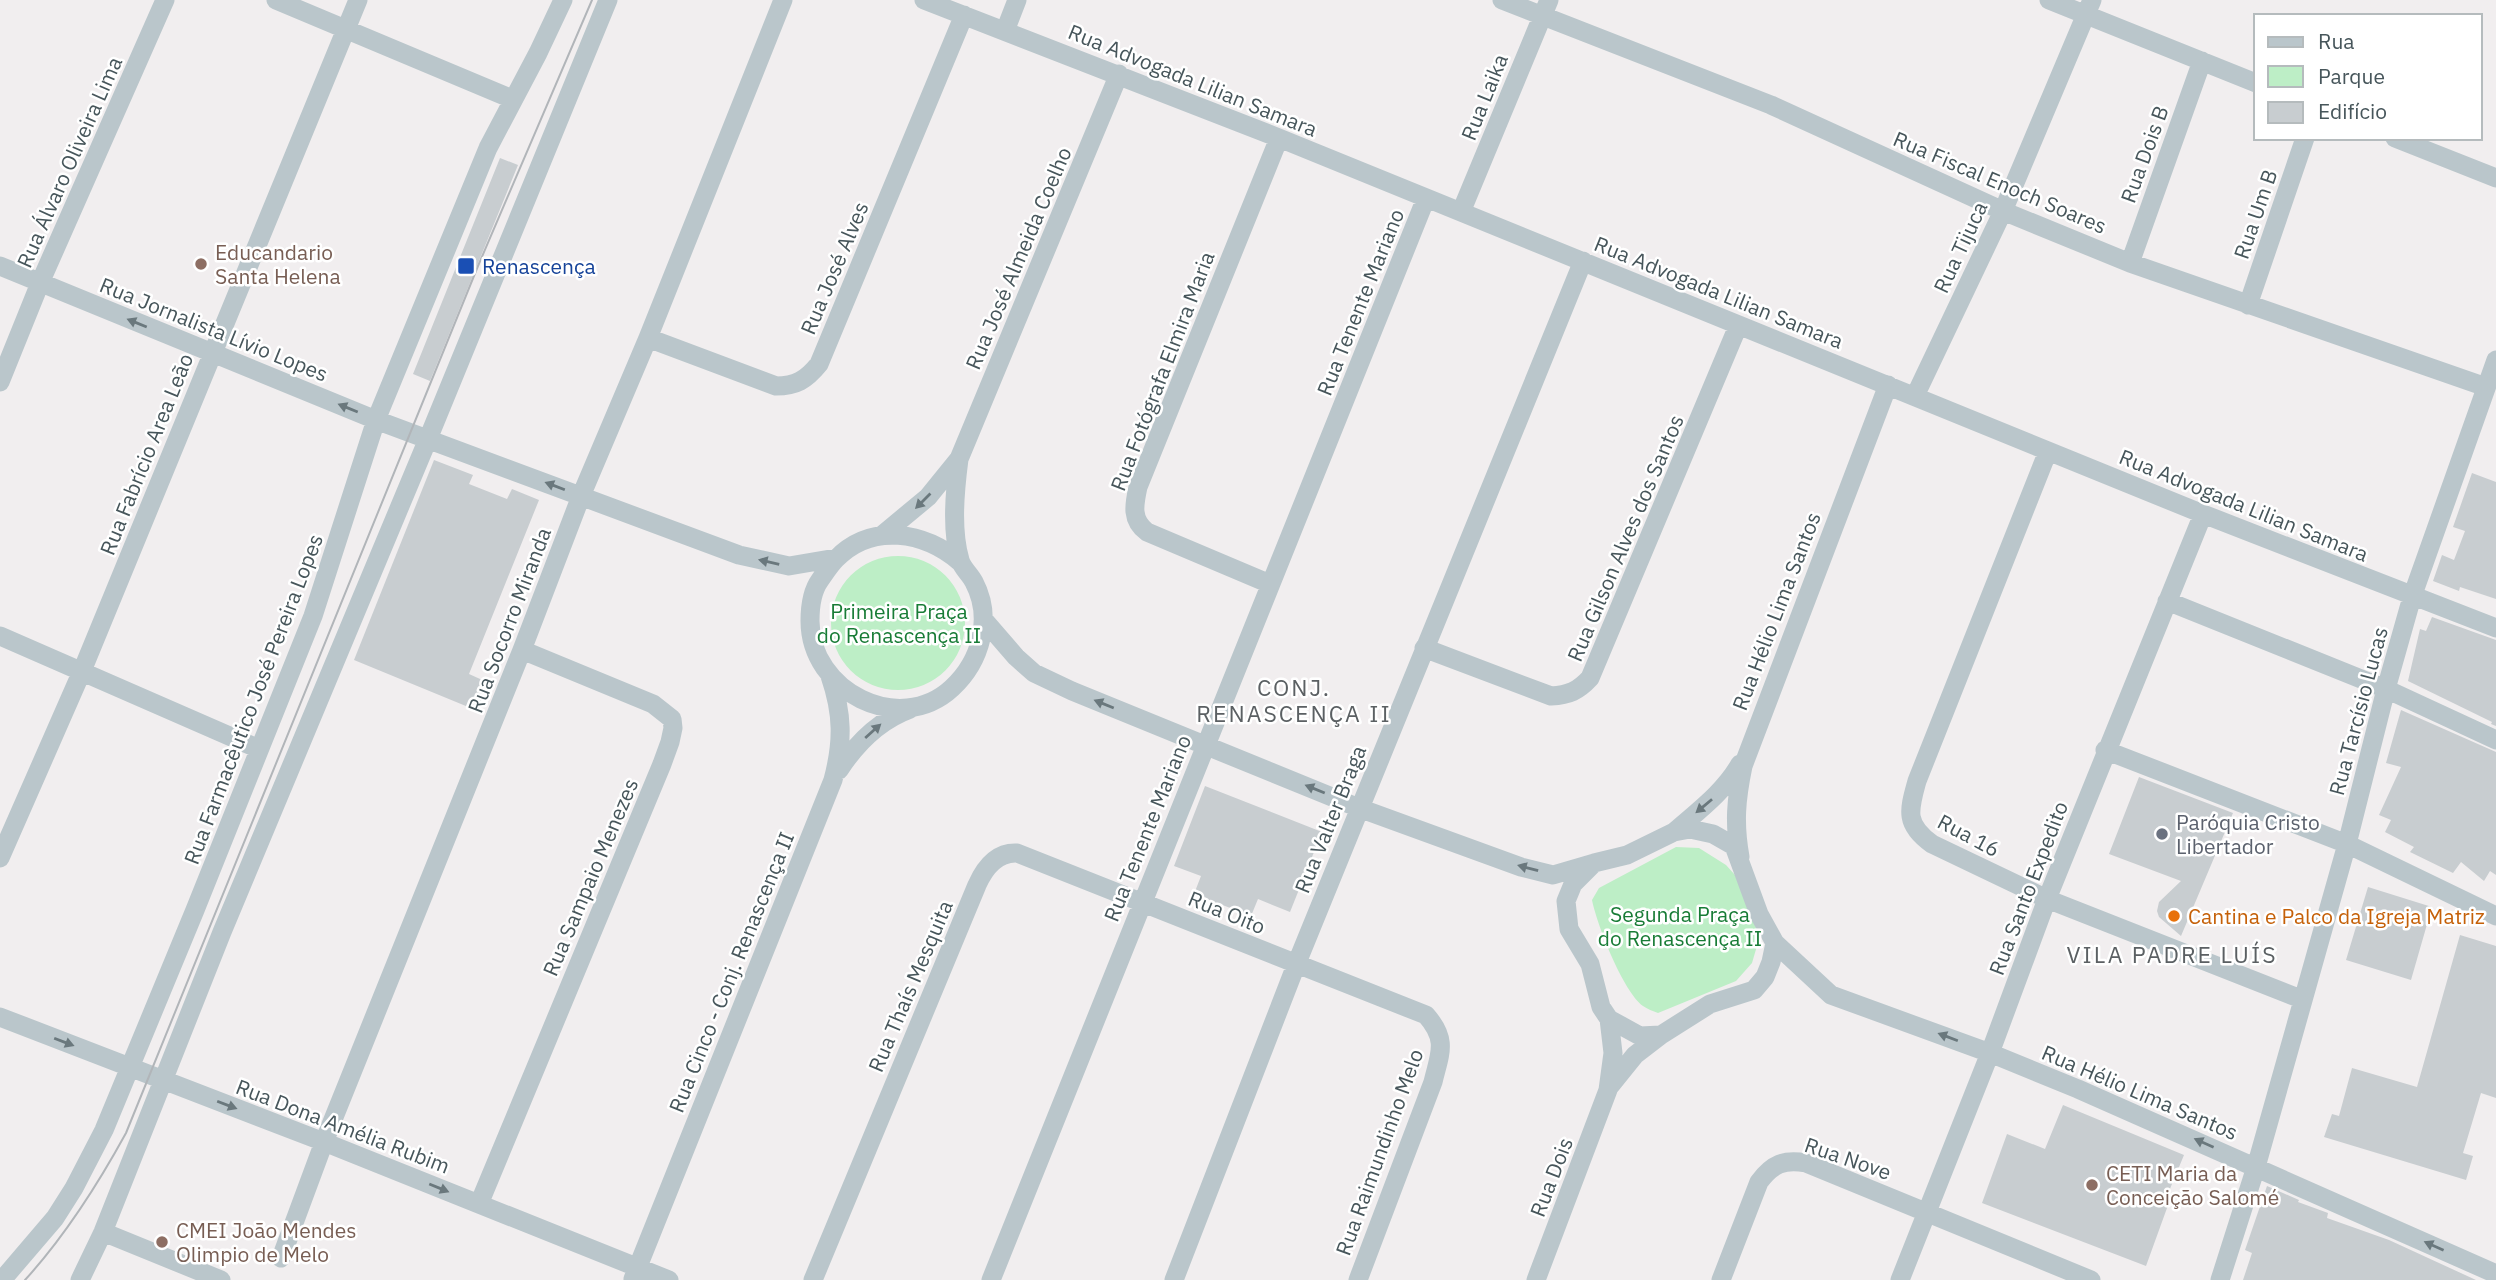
<svg xmlns="http://www.w3.org/2000/svg" width="2496" height="1280" font-family="'IBM Plex Sans',sans-serif">
  <rect width="100%" height="100%" fill="#f1eeef"/>
  <path fill="#bdeec6" d="M831 623a67 67 0 1 1 134 0a67 67 0 1 1-134 0Z
    M1676,847L1699,848L1726,865L1735,875L1755,924L1759,939L1752,963L1736,981L1658,1013C1653,1011 1647,1009 1643,1006C1623,991 1597,925 1592,900L1599,888Z"/>
  <path fill="#c8cdd0" d="M500,158L518,165L430,381L413,374Z
    M434,460L473,475L469,484L507,499L512,489L539,500L469,674L489,683L478,711L354,660Z
    M2472,473L2496,482V599L2460,587L2459,591L2433,581L2442,555L2454,560L2465,531L2453,527Z
    M2432,617L2496,640V726L2491,724L2492,722L2408,681L2420,629L2426,631Z
    M2401,710L2496,752V875L2490,871L2484,881L2461,862L2453,873L2410,852L2414,847L2385,832L2391,820L2379,815L2401,767L2386,763Z
    M2139,777L2233,813L2181,936L2159,917L2157,911L2159,902L2181,881L2109,854Z
    M1205,786L1322,832L1290,912L1258,899L1251,916L1194,894L1201,876L1174,866Z
    M2368,887L2432,907L2411,980L2346,960Z
    M2460,935L2496,946V1098L2481,1093L2463,1153L2473,1156L2466,1180L2324,1137L2332,1114L2339,1116L2352,1068L2417,1087Z
    M2063,1105L2184,1155L2167,1196L2171,1197L2146,1266L1982,1203L2007,1134L2045,1149Z
    M2267,1186L2299,1200L2298,1202L2328,1213L2327,1218L2389,1240L2476,1280H2243L2252,1253L2245,1250Z"/>
  <g fill="none" stroke-linecap="round" stroke-linejoin="round">
    <path stroke="#bac6cb" stroke-width="19" d="M276,0L512,99
      M924,0L1279,138L2203,514L2496,628
      M1502,0L1771,105L2003,211L2130,263L2486,387
      M2049,0L2256,83
      M1005,31L1017,0
      M2395,138L2496,178
      M1461,212L1549,0
      M2130,263L2202,61
      M0,266L376,420L739,555L789,566L836,558
      M2248,305L2305,138
      M648,338L776,386C796,386 806,380 819,364L964,15
      M0,382L40,283L165,0
      M1915,396L2003,211L2092,0
      M2048,451L1917,781C1909,810 1904,824 1932,844L2047,899L2301,999
      M881,536L928,497L958,460
      M960,562C925,532 872,522 836,559C830,565 825,573 820,580C812,591 810,607 810,621C810,691 899,737 952,688C981,661 993,618 974,582C970,574 962,568 960,560C951,530 955,490 959,459L1119,74
      M1270,584L1147,532C1131,520 1134,505 1138,487L1279,138
      M2167,601L2386,689L2496,740
      M984,620L1016,657L1034,673L1072,691L1359,808L1521,867L1553,875L1594,863
      M0,636L259,749
      M1424,648L1551,696C1569,695 1578,691 1590,678L1738,326
      M2105,750L2347,844L2496,916
      M839,770C856,744 880,720 910,709
      M1690,829L1713,834L1734,846L1759,914L1775,943L1771,962L1765,977L1754,990L1710,1004L1661,1035L1640,1036L1609,1019L1601,1007L1590,964L1569,929L1566,901L1573,884L1594,863L1627,855L1674,832Z
      M1674,832C1698,811 1724,792 1740,764
      M1740,857C1734,823 1736,800 1743,766L1888,385
      M0,858L82,671L358,0
      M1775,943L1831,995L1990,1053L2078,1089L2496,1274
      M0,1017L324,1142L669,1280
      M1610,1086L1635,1055L1661,1035
      M479,1204L662,764L670,742L673,728L672,719L653,704L522,650
      M103,1232L221,1280
      M281,1258L324,1142L522,650L581,496L648,338L783,0
      M633,1279L833,780C843,742 843,714 830,676
      M2,1280L55,1218L74,1188L104,1130L195,910L313,616L376,420L488,148L538,53L563,0
      M80,1280L103,1232L222,932L428,439L608,0
      M813,1280L977,885C985,867 997,852 1017,853L1426,1015C1448,1040 1440,1053 1433,1082L1358,1280
      M991,1280L1426,198
      M1174,1280L1296,965L1583,261
      M1536,1280L1608,1090L1613,1053L1609,1019
      M1721,1280L1759,1182C1772,1164 1784,1159 1806,1163L2091,1280
      M1900,1280L1990,1053L2047,899L2203,514
      M2220,1280L2256,1167L2347,844L2386,689L2412,597L2496,360"/>
    <path stroke="#b1b5b9" stroke-width="2" d="M25,1280C66,1235 97,1186 126,1133L478,266L592,0"/>
  </g>
  <defs><path id="oneway-solid" d="M-6-.8H1V-3.2L6.5 0L1 3.2V.8H-6Z" transform="scale(1.75)"/></defs>
  <g fill="#6a787d">
    <use href="#oneway-solid" transform="translate(137 323) rotate(-158)"/>
    <use href="#oneway-solid" transform="translate(348 408) rotate(-158)"/>
    <use href="#oneway-solid" transform="translate(555 486) rotate(-159)"/>
    <use href="#oneway-solid" transform="translate(923 501) rotate(135)"/>
    <use href="#oneway-solid" transform="translate(769 562) rotate(-167)"/>
    <use href="#oneway-solid" transform="translate(1104 704) rotate(-158)"/>
    <use href="#oneway-solid" transform="translate(873 731) rotate(-42)"/>
    <use href="#oneway-solid" transform="translate(1315 789) rotate(-158)"/>
    <use href="#oneway-solid" transform="translate(1704 806) rotate(140)"/>
    <use href="#oneway-solid" transform="translate(1528 868) rotate(-165)"/>
    <use href="#oneway-solid" transform="translate(1948 1037) rotate(-159)"/>
    <use href="#oneway-solid" transform="translate(64 1042) rotate(21)"/>
    <use href="#oneway-solid" transform="translate(227 1105) rotate(21)"/>
    <use href="#oneway-solid" transform="translate(2204 1143) rotate(-156)"/>
    <use href="#oneway-solid" transform="translate(439 1188) rotate(22)"/>
    <use href="#oneway-solid" transform="translate(2434 1246) rotate(-156)"/>
  </g>
  <g fill="#8d6e63" stroke="#fff" stroke-width="2.5">
    <circle cx="201" cy="264" r="7"/>
    <circle cx="2092" cy="1185" r="7"/>
    <circle cx="162" cy="1242" r="7"/>
  </g>
  <rect fill="#1a4fb4" stroke="#fff" stroke-width="2.5" x="457" y="257" width="18" height="18" rx="3.5"/>
  <circle fill="#6b7280" stroke="#fff" stroke-width="2.5" cx="2162" cy="834" r="7"/>
  <circle fill="#e8710a" stroke="#fff" stroke-width="2.5" cx="2174" cy="916" r="7"/>
  <g text-anchor="middle" dominant-baseline="central" stroke-width="5" stroke-linejoin="round" paint-order="stroke">
    <g font-size="21" fill="#47565b" stroke="#fff">
      <text transform="translate(1193 80) rotate(22)">Rua Advogada Lilian Samara</text>
      <text transform="translate(1484 97) rotate(-68)">Rua Laika</text>
      <text transform="translate(2144 154) rotate(-70)">Rua Dois B</text>
      <text transform="translate(69 162) rotate(-66)">Rua Álvaro Oliveira Lima</text>
      <text transform="translate(2000 182) rotate(23)">Rua Fiscal Enoch Soares</text>
      <text transform="translate(2255 214) rotate(-71)">Rua Um B</text>
      <text transform="translate(1960 247) rotate(-65)">Rua Tijuca</text>
      <text transform="translate(1018 258) rotate(-67)">Rua José Almeida Coelho</text>
      <text transform="translate(834 268) rotate(-67)">Rua José Alves</text>
      <text transform="translate(1719 292) rotate(22)">Rua Advogada Lilian Samara</text>
      <text transform="translate(1360 302) rotate(-68)">Rua Tenente Mariano</text>
      <text transform="translate(214 329) rotate(22)">Rua Jornalista Lívio Lopes</text>
      <text transform="translate(1162 371) rotate(-69)">Rua Fotógrafa Elmira Maria</text>
      <text transform="translate(146 454) rotate(-68)">Rua Fabrício Area Leão</text>
      <text transform="translate(2244 505) rotate(22)">Rua Advogada Lilian Samara</text>
      <text transform="translate(1625 538) rotate(-67)">Rua Gilson Alves dos Santos</text>
      <text transform="translate(1776 611) rotate(-69)">Rua Hélio Lima Santos</text>
      <text transform="translate(509 620) rotate(-69)">Rua Socorro Miranda</text>
      <text transform="translate(253 699) rotate(-69)">Rua Farmacêutico José Pereira Lopes</text>
      <text transform="translate(2358 711) rotate(-75)">Rua Tarcísio Lucas</text>
      <text transform="translate(1330 819) rotate(-68)">Rua Valter Braga</text>
      <text transform="translate(1147 828) rotate(-68)">Rua Tenente Mariano</text>
      <text transform="translate(1969 835) rotate(28)">Rua 16</text>
      <text transform="translate(590 877) rotate(-67)">Rua Sampaio Menezes</text>
      <text transform="translate(2028 888) rotate(-69)">Rua Santo Expedito</text>
      <text transform="translate(1227 912) rotate(22)">Rua Oito</text>
      <text transform="translate(731 972) rotate(-68)">Rua Cinco - Conj. Renascença II</text>
      <text transform="translate(910 986) rotate(-67)">Rua Thaís Mesquita</text>
      <text transform="translate(2140 1092) rotate(23)">Rua Hélio Lima Santos</text>
      <text transform="translate(343 1126) rotate(21)">Rua Dona Amélia Rubim</text>
      <text transform="translate(1379 1152) rotate(-70)">Rua Raimundinho Melo</text>
      <text transform="translate(1848 1158) rotate(19)">Rua Nove</text>
      <text transform="translate(1551 1177) rotate(-69)">Rua Dois</text>
    </g>
    <g font-size="21" fill="#785e54" stroke="#fff" text-anchor="start">
      <text x="215" y="252">Educandario<tspan x="215" dy="24">Santa Helena</tspan></text>
      <text x="2106" y="1173">CETI Maria da<tspan x="2106" dy="24">Conceição Salomé</tspan></text>
      <text x="176" y="1230">CMEI João Mendes<tspan x="176" dy="24">Olimpio de Melo</tspan></text>
    </g>
    <g font-size="21" fill="#164399" stroke="#fff" text-anchor="start">
      <text x="482" y="266">Renascença</text>
    </g>
    <g font-size="21" fill="#187c36" stroke="#fff">
      <text x="899" y="611">Primeira Praça<tspan x="899" dy="24">do Renascença II</tspan></text>
      <text x="1680" y="914">Segunda Praça<tspan x="1680" dy="24">do Renascença II</tspan></text>
    </g>
    <g font-size="21" fill="#5b616d" stroke="#fff" text-anchor="start">
      <text x="2176" y="822">Paróquia Cristo<tspan x="2176" dy="24">Libertador</tspan></text>
    </g>
    <g font-size="21" fill="#c56008" stroke="#fff" text-anchor="start">
      <text x="2188" y="916">Cantina e Palco da Igreja Matriz</text>
    </g>
    <g font-size="23" letter-spacing="2" fill="#5b6063" stroke="#fff">
      <text x="1294" y="687">CONJ.<tspan x="1294" dy="26">RENASCENÇA II</tspan></text>
      <text x="2172" y="954">VILA PADRE LUÍS</text>
    </g>
  </g>
  <rect x="2254" y="14" width="228" height="126" fill="#ffffff" stroke="#b5bbbd" stroke-width="2"/>
  <rect x="2268" y="37" width="35" height="10" fill="#bac6cb" stroke="#b5bbbd" stroke-width="2"/>
  <text x="2318" y="49" font-size="21" fill="#47565b">Rua</text>
  <rect x="2268" y="66" width="35" height="21" fill="#bdeec6" stroke="#b5bbbd" stroke-width="2"/>
  <text x="2318" y="84" font-size="21" fill="#47565b">Parque</text>
  <rect x="2268" y="102" width="35" height="21" fill="#c8cdd0" stroke="#b5bbbd" stroke-width="2"/>
  <text x="2318" y="119" font-size="21" fill="#47565b">Edifício</text>
</svg>
